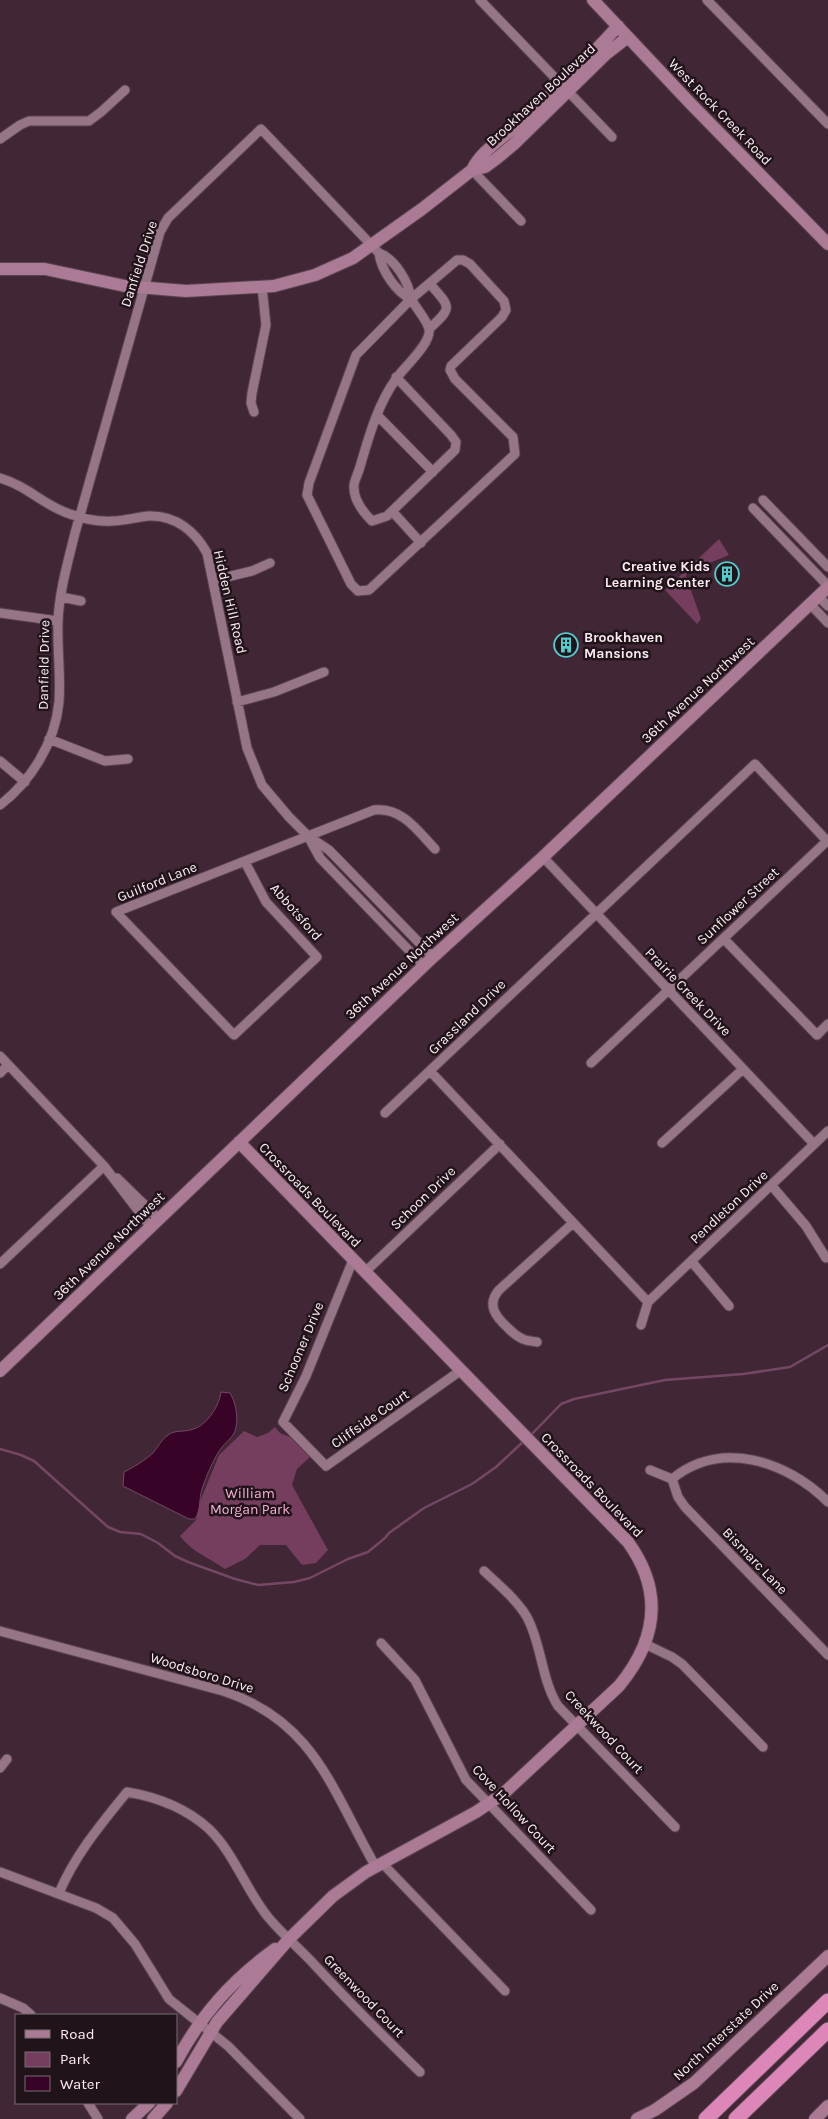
<svg xmlns="http://www.w3.org/2000/svg" width="828" height="2119" font-family="Karla,sans-serif">
  <rect width="100%" height="100%" fill="#412635"/>
  <path fill="#753e5e" d="M719,539L729,555L687,572L686,576L701,619L697,624L665,590Z
    M275,1427L280,1433L290,1437L310,1457L297,1469L292,1485L328,1550L316,1563L302,1565L286,1545H260L245,1559L225,1569C209,1558 191,1551 180,1536L196,1520L201,1499L219,1455L244,1431L257,1437L268,1433Z"/>
  <path fill="#390227" stroke="#744864" d="M221,1392L230,1393C236,1403 239,1419 235,1431C233,1437 227,1441 223,1446C215,1455 206,1477 202,1489C199,1498 201,1510 195,1519H189L123,1486L124,1472C134,1467 144,1461 153,1453C158,1447 162,1439 168,1435C174,1430 183,1432 190,1430C206,1427 219,1407 221,1392Z"/>
  <g fill="none" stroke-linecap="round" stroke-linejoin="round">
    <path stroke="#744864" stroke-width="2.5" d="M531,1435L561,1404L574,1399L665,1380L743,1374L790,1367L828,1345
      M0,1449L21,1455L34,1461L108,1527L120,1532L141,1534L158,1543L175,1556L188,1562L235,1579L258,1585L294,1582L310,1578L348,1559L368,1552L385,1538L389,1533L424,1508L472,1484L496,1467L525,1440"/>
    <g stroke="#5a4451" stroke-width="11">
      <path id="street" d="M480,0L612,137
        M707,0L828,124
        M0,139L20,125L29,121H89L101,112L125,90
        M472,170L521,221
        M457,260H463L470,264L504,301L506,310L502,317L451,366L450,370L455,379L513,437L515,454L369,590L358,591L351,584L307,495L309,483L356,355L411,299Z
        M429,329C453,307 451,308 430,284
        M396,377L451,435L456,442L455,450L387,516L372,521C364,513 354,500 354,488C353,483 357,476 359,470C368,440 377,405 396,379C403,368 432,343 429,329C427,320 416,308 411,299
        M254,412L251,403L252,393L266,325L262,287
        M378,416L433,472
        M0,478C28,486 44,506 70,514C84,519 98,522 112,521C124,521 137,517 149,516C175,515 195,531 207,553L247,748L262,785L289,817L308,836L329,850L433,957
        M763,500L828,567
        M753,508L828,586
        M392,511L421,543
        M214,580L252,571L270,563
        M818,596L828,606
        M61,597L81,601
        M810,604L828,623
        M0,613L58,621
        M237,702L274,692L324,672
        M49,739L105,761L128,759
        M0,761L25,782
        M0,805C31,781 55,743 59,702C61,676 57,649 58,622C59,592 68,562 75,533L160,232L168,218L261,129L379,253C395,259 409,282 411,299C396,292 381,270 379,253
        M309,838L320,858L424,966
        M543,857L814,1144
        M245,862L266,902L317,957L234,1035L116,912L374,810C402,807 417,830 435,849
        M724,939L817,1035L828,1024
        M0,1056L104,1166L150,1226
        M591,1063L827,841
        M430,1071L648,1302
        M0,1073L8,1065
        M385,1113L755,764L828,842
        M662,1143L743,1069
        M117,1178L158,1218
        M772,1186L806,1226L826,1258
        M353,1260L306,1376L283,1422L326,1466L460,1371
        M692,1262L729,1306
        M0,1264L104,1166
        M365,1272L500,1144
        M641,1325L648,1302L828,1131
        M537,1342C531,1341 525,1341 521,1338C516,1336 512,1332 508,1328C496,1317 486,1305 499,1290L573,1223
        M650,1470L672,1479
        M672,1479L678,1497L685,1507L828,1655
        M672,1479C721,1439 787,1461 828,1502
        M484,1571C499,1585 517,1600 527,1617C542,1645 541,1679 558,1706L675,1827
        M0,1631L223,1691C315,1721 332,1791 376,1867
        M381,1643L415,1680L466,1780L591,1910
        M645,1644L672,1657L682,1664L763,1747
        M0,1768L7,1759
        M382,1863L505,1991
        M0,1872L96,1908L113,1918L135,1944L169,1999L228,2046L300,2119
        M59,1893C75,1855 101,1824 127,1792C157,1797 186,1808 209,1829C234,1853 246,1890 268,1917C281,1933 297,1946 311,1961C346,1999 383,2036 420,2072
        M0,1998L23,2008L31,2015
        M88,2103L98,2119"/>
    </g>
    <g stroke="#5a4451" stroke-width="14">
      <path id="secondary" d="M593,0L690,103L828,244
        M472,170C481,151 502,139 518,124C552,93 587,61 618,26
        M0,269H45L125,286L186,291L274,286L315,275L353,258L422,209L472,170L485,167L496,159L514,144L606,54L628,37
        M0,1371L433,957L543,857L828,587
        M176,2062C201,2015 231,1981 275,1949
        M176,2091L217,2022L289,1939L333,1896L366,1872L476,1812L503,1794L619,1686C657,1640 664,1592 628,1542L239,1142
        M132,2119L149,2103
        M153,2119L167,2103
        M637,2119L655,2110L694,2083L828,1956
        M815,2119L828,2106"/>
    </g>
    <g stroke="#5a4451" stroke-width="17">
      <path id="highway" d="M706,2119L828,2001
        M736,2119L828,2030"/>
    </g>
    <use href="#street" stroke="#957586" stroke-width="9"/>
    <use href="#secondary" stroke="#ab7a95" stroke-width="12"/>
    <use href="#highway" stroke="#dd86b8" stroke-width="15"/>
  </g>
  <defs>
    <g id="building-ring" transform="scale(1.25)"><circle r="9.5" fill="#20141a" stroke="#52cdcd" stroke-width="1.5"/><path d="M-4-6H4V6H1V3H-1V6H-4ZM-2.5-4.3h1.7v1.8h-1.7ZM.8-4.3h1.7v1.8H.8ZM-2.5-1h1.7V.8h-1.7ZM.8-1h1.7V.8H.8Z" fill="#52cdcd"/></g>
  </defs>
  <g fill-rule="evenodd">
    <use href="#building-ring" x="727" y="574"/>
    <use href="#building-ring" x="566" y="645"/>
  </g>
  <g text-anchor="middle" dominant-baseline="central" stroke-width="5" stroke-linejoin="round" paint-order="stroke">
    <g font-size="14" fill="#fdebf4" stroke="#20141a">
      <text transform="translate(541 95) rotate(-43)">Brookhaven Boulevard</text>
      <text transform="translate(720 112) rotate(46)">West Rock Creek Road</text>
      <text transform="translate(139 264) rotate(-72)">Danfield Drive</text>
      <text transform="translate(230 602) rotate(77)">Hidden Hill Road</text>
      <text transform="translate(44 665) rotate(-89)">Danfield Drive</text>
      <text transform="translate(698 690) rotate(-43)">36th Avenue Northwest</text>
      <text transform="translate(157 882) rotate(-22)">Guilford Lane</text>
      <text transform="translate(738 906) rotate(-43)">Sunflower Street</text>
      <text transform="translate(296 912) rotate(49)">Abbotsford</text>
      <text transform="translate(402 966) rotate(-43)">36th Avenue Northwest</text>
      <text transform="translate(688 992) rotate(46)">Prairie Creek Drive</text>
      <text transform="translate(467 1017) rotate(-44)">Grassland Drive</text>
      <text transform="translate(310 1195) rotate(46)">Crossroads Boulevard</text>
      <text transform="translate(423 1198) rotate(-44)">Schoon Drive</text>
      <text transform="translate(729 1207) rotate(-43)">Pendleton Drive</text>
      <text transform="translate(109 1246) rotate(-44)">36th Avenue Northwest</text>
      <text transform="translate(301 1347) rotate(-67)">Schooner Drive</text>
      <text transform="translate(370 1419) rotate(-35)">Cliffside Court</text>
      <text transform="translate(592 1485) rotate(46)">Crossroads Boulevard</text>
      <text transform="translate(755 1561) rotate(46)">Bismarc Lane</text>
      <text transform="translate(202 1673) rotate(17)">Woodsboro Drive</text>
      <text transform="translate(604 1732) rotate(47)">Creekwood Court</text>
      <text transform="translate(514 1809) rotate(47)">Cove Hollow Court</text>
      <text transform="translate(364 1996) rotate(46)">Greenwood Court</text>
      <text transform="translate(726 2031) rotate(-43)">North Interstate Drive</text>
    </g>
    <g font-size="14" font-weight="bold" fill="#fdebf4" stroke="#20141a" text-anchor="end">
      <text x="710" y="566">Creative Kids<tspan x="710" dy="16">Learning Center</tspan></text>
      <text x="584" y="637" text-anchor="start">Brookhaven<tspan x="584" dy="16">Mansions</tspan></text>
    </g>
    <g font-size="14" fill="#f8afd8" stroke="#20141a">
      <text x="250" y="1493">William<tspan x="250" dy="16">Morgan Park</tspan></text>
    </g>
  </g>
  <rect x="15" y="2014" width="162" height="90" fill="#20141a" stroke="#786a71"/>
  <rect x="25" y="2030" width="25" height="8" fill="#ab7a95" stroke="#786a71"/>
  <text x="60" y="2039" font-size="15" fill="#fdebf4">Road</text>
  <rect x="25" y="2052" width="25" height="15" fill="#753e5e" stroke="#786a71"/>
  <text x="60" y="2064" font-size="15" fill="#fdebf4">Park</text>
  <rect x="25" y="2076" width="25" height="15" fill="#390227" stroke="#786a71"/>
  <text x="60" y="2089" font-size="15" fill="#fdebf4">Water</text>
</svg>
